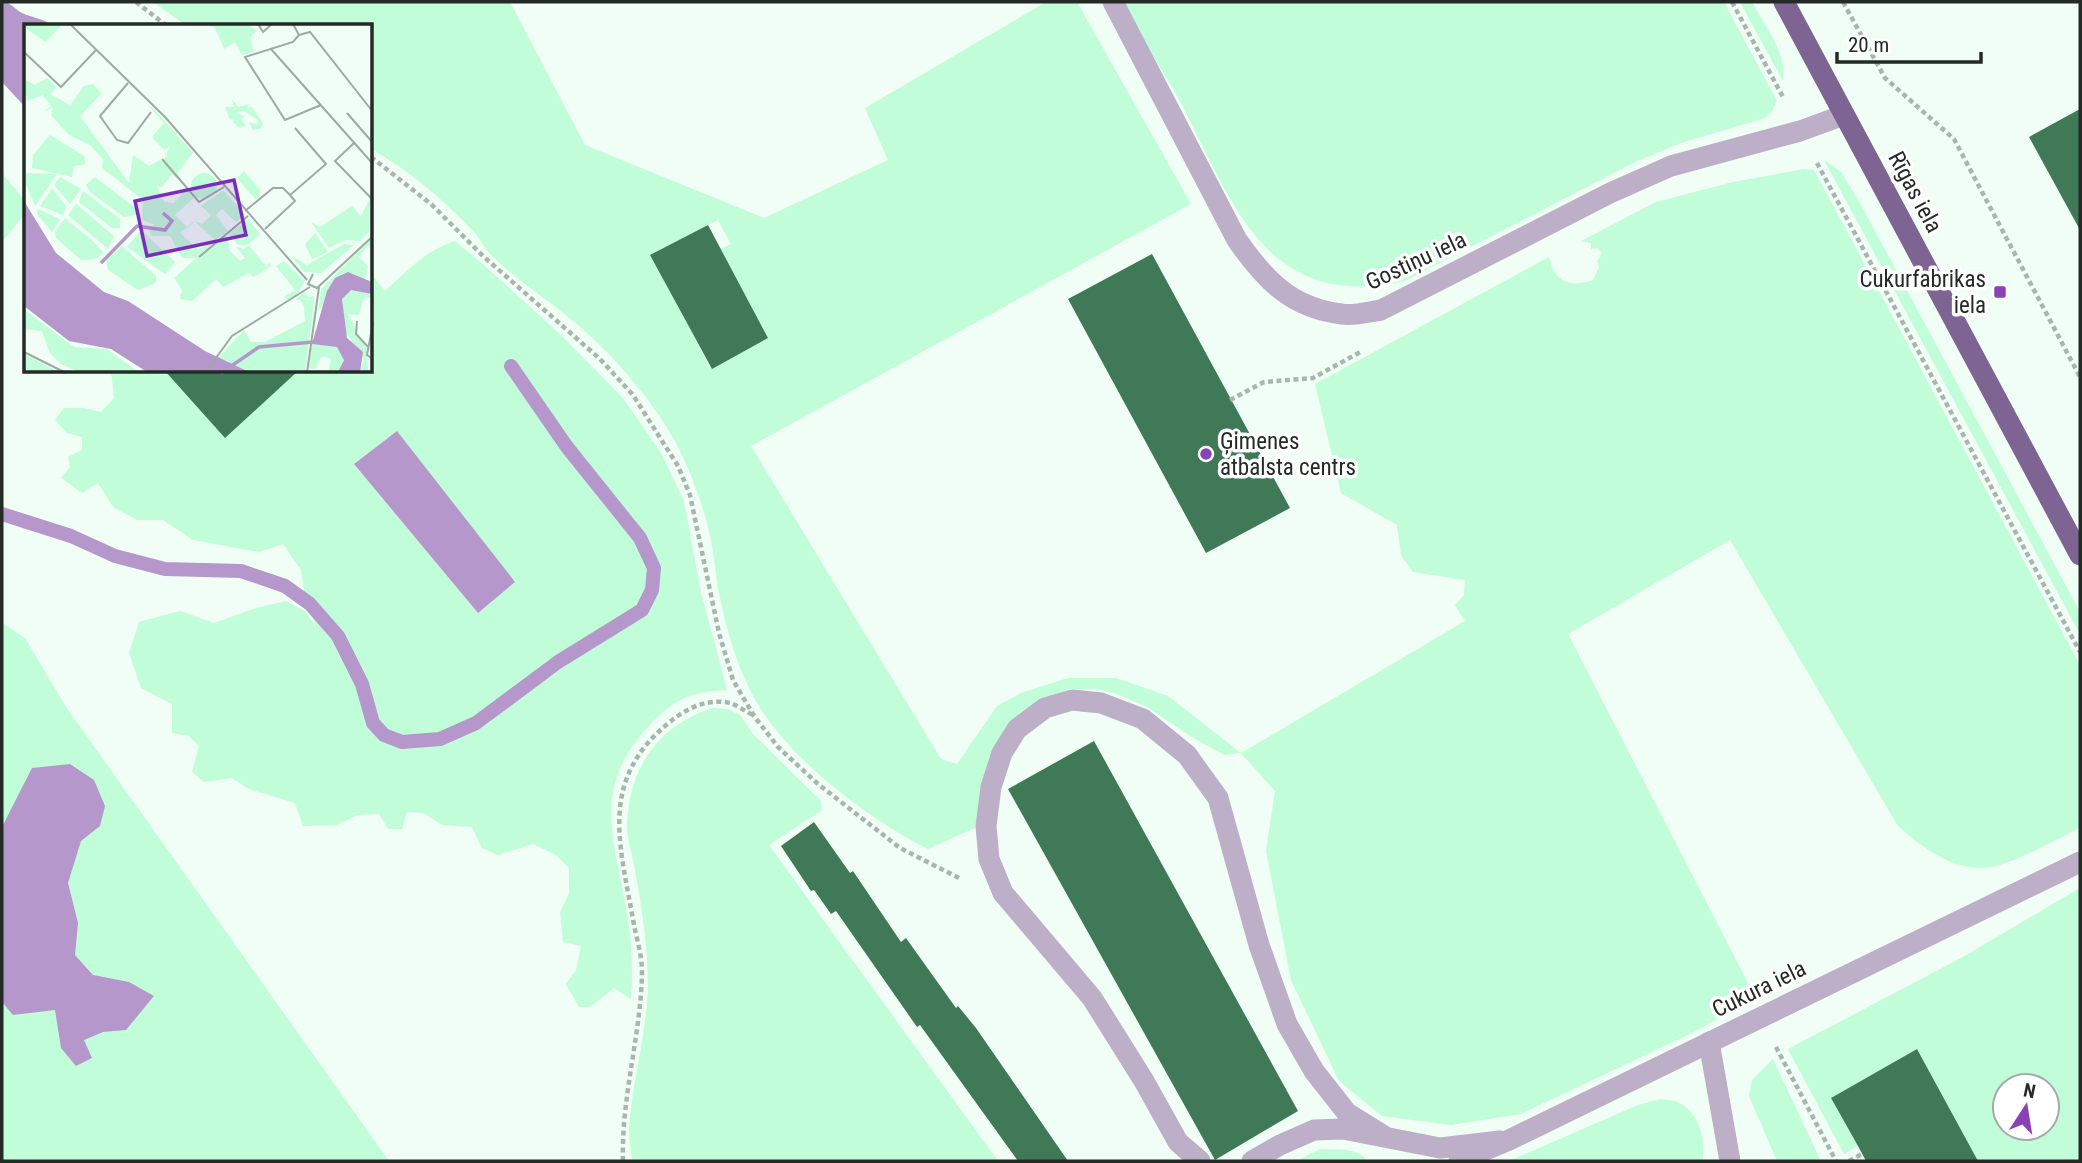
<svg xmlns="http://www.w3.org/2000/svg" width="2082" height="1163" font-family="'Roboto Condensed',sans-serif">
  <rect width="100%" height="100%" fill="#f0fef5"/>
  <path fill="#c1fdd8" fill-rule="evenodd" d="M153,2H510L585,145L764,218L888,160L865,108L1046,2H1077L1191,204L751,446L941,759L957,764L997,706L1021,693L1068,678H1116L1168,696L1241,753L1465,621L1455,605L1464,595L1465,580L1413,572L1401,555L1397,525L1341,493L1315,384L1549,257C1554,282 1570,288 1593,280L1599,268L1597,260L1600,258L1601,252L1597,248L1591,249V243L1581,241L1656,202L1733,182L1804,169L1814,170L2080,665V828C2057,839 2008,867 1984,868C1950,869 1922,847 1898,826L1730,540L1568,634L1748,983V1001L1694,1032L1521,1114L1451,1125L1382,1116L1339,1081L1291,980L1266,851L1275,791L1241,753L1224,755L1192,737L1147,707L1117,694L1096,689H1069L1036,703L998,742L982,780L975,828L928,849C865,817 780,753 749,688C736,661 727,631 721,602C716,582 715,560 711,540C704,507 692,474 677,445C654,401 610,351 572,320C547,299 511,276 489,253C483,247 480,238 474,232C444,200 409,170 371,149V26H187ZM718,220L731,244L720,249L768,338L711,369L664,280L655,253Z
    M1120,2H1724L1777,101L1772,111L1765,118L1681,143L1635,162L1405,281C1269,312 1234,207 1183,107C1164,71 1140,38 1120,2Z
    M1740,2H1752C1765,26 1787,53 1783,81Z
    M1824,160L1841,172L1860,203L2080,612V634Z
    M2,173L26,202V213L2,242Z
    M455,241L484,265L562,336L623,398L661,453L684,501L701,592L727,690C689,692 674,699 648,727C588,792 617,844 628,919C632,946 633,972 631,999L614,988L590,1007H579L566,984L576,970L581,946L563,942L560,912L569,894V868L556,855L533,844L498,855L482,848L472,827L442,825L423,813L407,812L402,829H388L379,814L357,815L337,825L303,826L295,803L249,789L232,778L204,782L192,772L199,746L189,736L172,733V704L141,688L129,653L139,622L180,611L214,623L256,608L286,601L305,611L316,627L304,591L301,570L283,544L259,552L193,540L163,520H137L113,507L98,483L82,493L61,478L70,467L68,457L82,450V437L67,433L55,420L64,408H84L101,412L114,398L111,371H371V274L385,291C407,271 426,250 455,241ZM397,431L514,582L478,613L354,464Z
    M2,623L25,638L66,707L389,1161H2Z
    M713,708L728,709L740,715L753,734L821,801L822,810L769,845L998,1161H632C631,1151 629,1140 629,1129C632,1081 647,1034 648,986C648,948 642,908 635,870C633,855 626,838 627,823C630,766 659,725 713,708Z
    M2080,888V1161H1978L1917,1049L1831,1098L1858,1146L1844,1154L1788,1049L1961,958ZM2005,1086H2047V1128H2005Z
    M1773,1059L1820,1159L1816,1161H1777L1749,1096L1752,1080Z
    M1660,1099C1665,1100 1673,1100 1677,1102C1699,1111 1707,1140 1702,1161H1509L1638,1105Z
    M1320,1149C1335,1150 1357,1146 1367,1161H1297Z"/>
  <path fill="#b597cb" d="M2,2C11,2 14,9 22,13C33,18 43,18 53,26H26V108L2,82Z
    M397,431L515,582L478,613L354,464Z
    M70,764L94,780L105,806L100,826L81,841L68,883L78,923L75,955L93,975L129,982L154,996L126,1030L103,1032L84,1040L92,1058L76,1066L61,1048L55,1010L13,1015L2,1002V827L32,768Z"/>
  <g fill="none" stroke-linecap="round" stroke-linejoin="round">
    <path stroke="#b597cb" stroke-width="14" d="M2,514L71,536L115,556L165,569L241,571L285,586L310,604L338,636L362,684L373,723L384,735L402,742L440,739L476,723L558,662L642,610L652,590L654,568L640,538L567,447L511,366"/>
  </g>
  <path fill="#3f7958" d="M2080,109V230L2029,137Z
    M708,225L768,338L712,369L650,255Z
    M1152,254L1290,508L1206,553L1068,299Z
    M165,371H298L225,438Z
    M1094,741L1298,1111L1215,1160L1008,789Z
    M814,822L850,873L853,871L901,942L906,938L956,1008L958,1006L976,1028L1068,1161H1018L920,1025L917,1027L836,911L831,914L814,890L811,891L781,846Z
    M1917,1049L1978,1161H1866L1858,1146L1831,1098Z"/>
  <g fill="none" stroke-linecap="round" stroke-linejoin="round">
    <path stroke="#aab5ad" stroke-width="4.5" stroke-dasharray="5 3.5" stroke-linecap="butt" d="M136,2L167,26
      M1732,2L1784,99
      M1843,2L1885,78L1954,139L2080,377
      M371,157L431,204L483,256L600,359L633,395L678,466L690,495L719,633L733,680L754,716L778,747L818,784L900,848L959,878
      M1817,163L2080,652
      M1230,400L1264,382L1313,378L1362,351
      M1776,1047L1836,1161
      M623,1161C621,1097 641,1035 642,972C642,956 637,940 634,925C620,844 597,780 671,721C687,708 708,698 730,703C737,705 746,712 753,715
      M1849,1161L1862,1154"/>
    <path stroke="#bcafc7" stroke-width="21" d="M1709,1042L1730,1161
      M1200,1161L1178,1142L1144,1081L1092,998L1003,893L989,859L986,826L991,787L1002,753L1017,729L1045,708L1072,700L1101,703L1143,719L1187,755L1218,798L1259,945L1287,1024L1314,1071L1347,1113L1384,1136
      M1252,1161L1280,1145L1314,1130L1343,1129L1440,1148L1500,1141"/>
    <path stroke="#bcafc7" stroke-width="21" d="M1113,2L1237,240C1265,280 1291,308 1342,314C1354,316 1368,312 1381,310L1610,193L1671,166L1800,131L1844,115
      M1459,1161L1509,1140L2080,862"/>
    <path stroke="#7e6492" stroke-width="21" d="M1784,2L2080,555"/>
  </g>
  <g fill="#8942b5" stroke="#fff" stroke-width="2.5">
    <rect x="1993" y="285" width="14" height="14" rx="3.5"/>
    <circle cx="1206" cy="454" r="7"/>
  </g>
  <g text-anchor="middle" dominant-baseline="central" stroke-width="7" stroke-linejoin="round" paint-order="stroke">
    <g font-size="23" fill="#242a26" stroke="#fff">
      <text transform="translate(1915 192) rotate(62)">Rīgas iela</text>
      <text transform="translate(1416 261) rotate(-25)">Gostiņu iela</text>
      <text transform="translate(1759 989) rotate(-26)">Cukura iela</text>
    </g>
    <g font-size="23" fill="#242a26" stroke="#fff" text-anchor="end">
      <text x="1986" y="279">Cukurfabrikas<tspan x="1986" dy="26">iela</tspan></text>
      <text x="1220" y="441" text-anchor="start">Ģimenes<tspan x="1220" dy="26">atbalsta centrs</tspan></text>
    </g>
  </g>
  <g transform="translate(24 24)">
    <rect width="348" height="348" fill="#f0fef5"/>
    <path d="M39,0L21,18L0,3V0ZM181,0H223L233,7L226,13L230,28L218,31L211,18L200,25L191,4ZM23,54L32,63L26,70L46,81L60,62L69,60L78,69L56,92L105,159L109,131L125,142L136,136L146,143L140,136L146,122L140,126L128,113L140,99L124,81L130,85L169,129L153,149L161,160L149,147L154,156L148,150L138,163L133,162L140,178L150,179L162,165L170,174L151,191L163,203L169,198H173L178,200L187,191L177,182L199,166L221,191L212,198L198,185L192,191L204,207L191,216L171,198L156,209L174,225L203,213L206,227L216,237L221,234L212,223L220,225L229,218L225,222L243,243L246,238L247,242L230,253L225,249L199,263L192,255L168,277L156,275L158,266L150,254L185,223L172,234H158L146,212H128L124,205L131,201L118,196L119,176L78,144L79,135L66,121L45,111L27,91L29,83L20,88L27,82L19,71L3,77L0,55L11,61ZM208,75L214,83L225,80L223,85L227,82L239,99L236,105L229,106L225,98L234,101V96L220,87L212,88L221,93L217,95L222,102L214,103L209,98L211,94L206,96L201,83H210ZM26,111L60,132L62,140L50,142L48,153L8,144L9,131ZM220,147L237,167L232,176L213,154ZM3,149L33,150L11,182L0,155ZM167 162a13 13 0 1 1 26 0a13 13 0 1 1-26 0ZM36,153L57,165L46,180L30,161ZM71,153L114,186L112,191L100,193L66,168L62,161ZM28,164L42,182L39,191L16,182ZM59,167L96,195V204H88L55,178ZM346,174L345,208L336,217L322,216L305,224L287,198L296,203L328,182L337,192ZM52,180L90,212L84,225L44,191ZM14,185L36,195L28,208L13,190ZM41,194L71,219L80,229L71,235L57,236L32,214L31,208ZM224,195L236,210L223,221H214L205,210ZM117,206L151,238L141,250L103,223ZM291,209L304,228L288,235L281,220ZM348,213V226L344,221L335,233L344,242L341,256L328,249L317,250L294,288L297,265ZM320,220L330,221L297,249L280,248L266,231L283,241ZM98,222L132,252V259L114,266L84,246L82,236ZM260,237L281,257L273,270L263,276L260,273L271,266L252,242ZM330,266L348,270V274L340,273L335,291L324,290L343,326L344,348H336L340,334L321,308L318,275L321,268ZM281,268L284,273L290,272V278L281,348H192L194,334L220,306L227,318H241L281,297L280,283L276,275L270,276ZM0,285L50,323L83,325L114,348H55L37,340L26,329L18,307L0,305ZM288,320L313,323L320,335L314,348H304L307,335L303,333H297L291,345L285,344ZM0,330L35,348L0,349Z" fill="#c1fdd8"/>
    <path d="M0,177L32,229L80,268L104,277L181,327L225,348H123L87,325L45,317L0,282ZM324,248L348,258V270L327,266L318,275L323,314L339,328L336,348H314L320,336L313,323L288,320L303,267L311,254Z" fill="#b597cb"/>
    <path fill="none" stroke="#b597cb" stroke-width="3.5" d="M77,239L113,202L141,206L148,197L139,189M197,349L235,323L289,318"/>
    <path fill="none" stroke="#9ea9a2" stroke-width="2" d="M46,0L141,93L283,256M234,0L239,8L248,0M269,0L275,11L269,18L221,33L261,96L297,81M275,11L286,8L349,88M247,25L349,140M0,28L37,63L72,26M104,59L76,92L93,116L104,119L127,88M323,89L349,119M330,119L311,137L349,176M138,135L175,178L200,163M221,187L249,164H259L266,171M241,205L271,177L266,171L302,140L271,104M175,233L224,192M289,250L284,260L293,264L349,212M333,297L332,310L345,324M349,299L343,331L349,335M0,328L42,349M181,349L208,312L286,263M283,349L295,263"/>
    <path fill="#7b2cbf" fill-opacity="0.15" stroke="#7b2cbf" stroke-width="3.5" d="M210,156L222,211L123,232L111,177Z"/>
    <rect width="348" height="348" fill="none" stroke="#242a26" stroke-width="3.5"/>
  </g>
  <rect width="2082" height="1163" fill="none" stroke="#242a26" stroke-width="7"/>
  <g transform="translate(2026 1107) rotate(12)"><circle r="33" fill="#ffffff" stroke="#a7aaa8" stroke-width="2"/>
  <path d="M0-5L12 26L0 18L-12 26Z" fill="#8942b5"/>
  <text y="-10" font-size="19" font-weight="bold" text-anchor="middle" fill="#242a26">N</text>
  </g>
  <path d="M1837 52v10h144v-10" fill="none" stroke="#242a26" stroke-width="3.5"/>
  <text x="1848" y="52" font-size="21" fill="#242a26" stroke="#ffffff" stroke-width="5" paint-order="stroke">20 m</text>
</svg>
